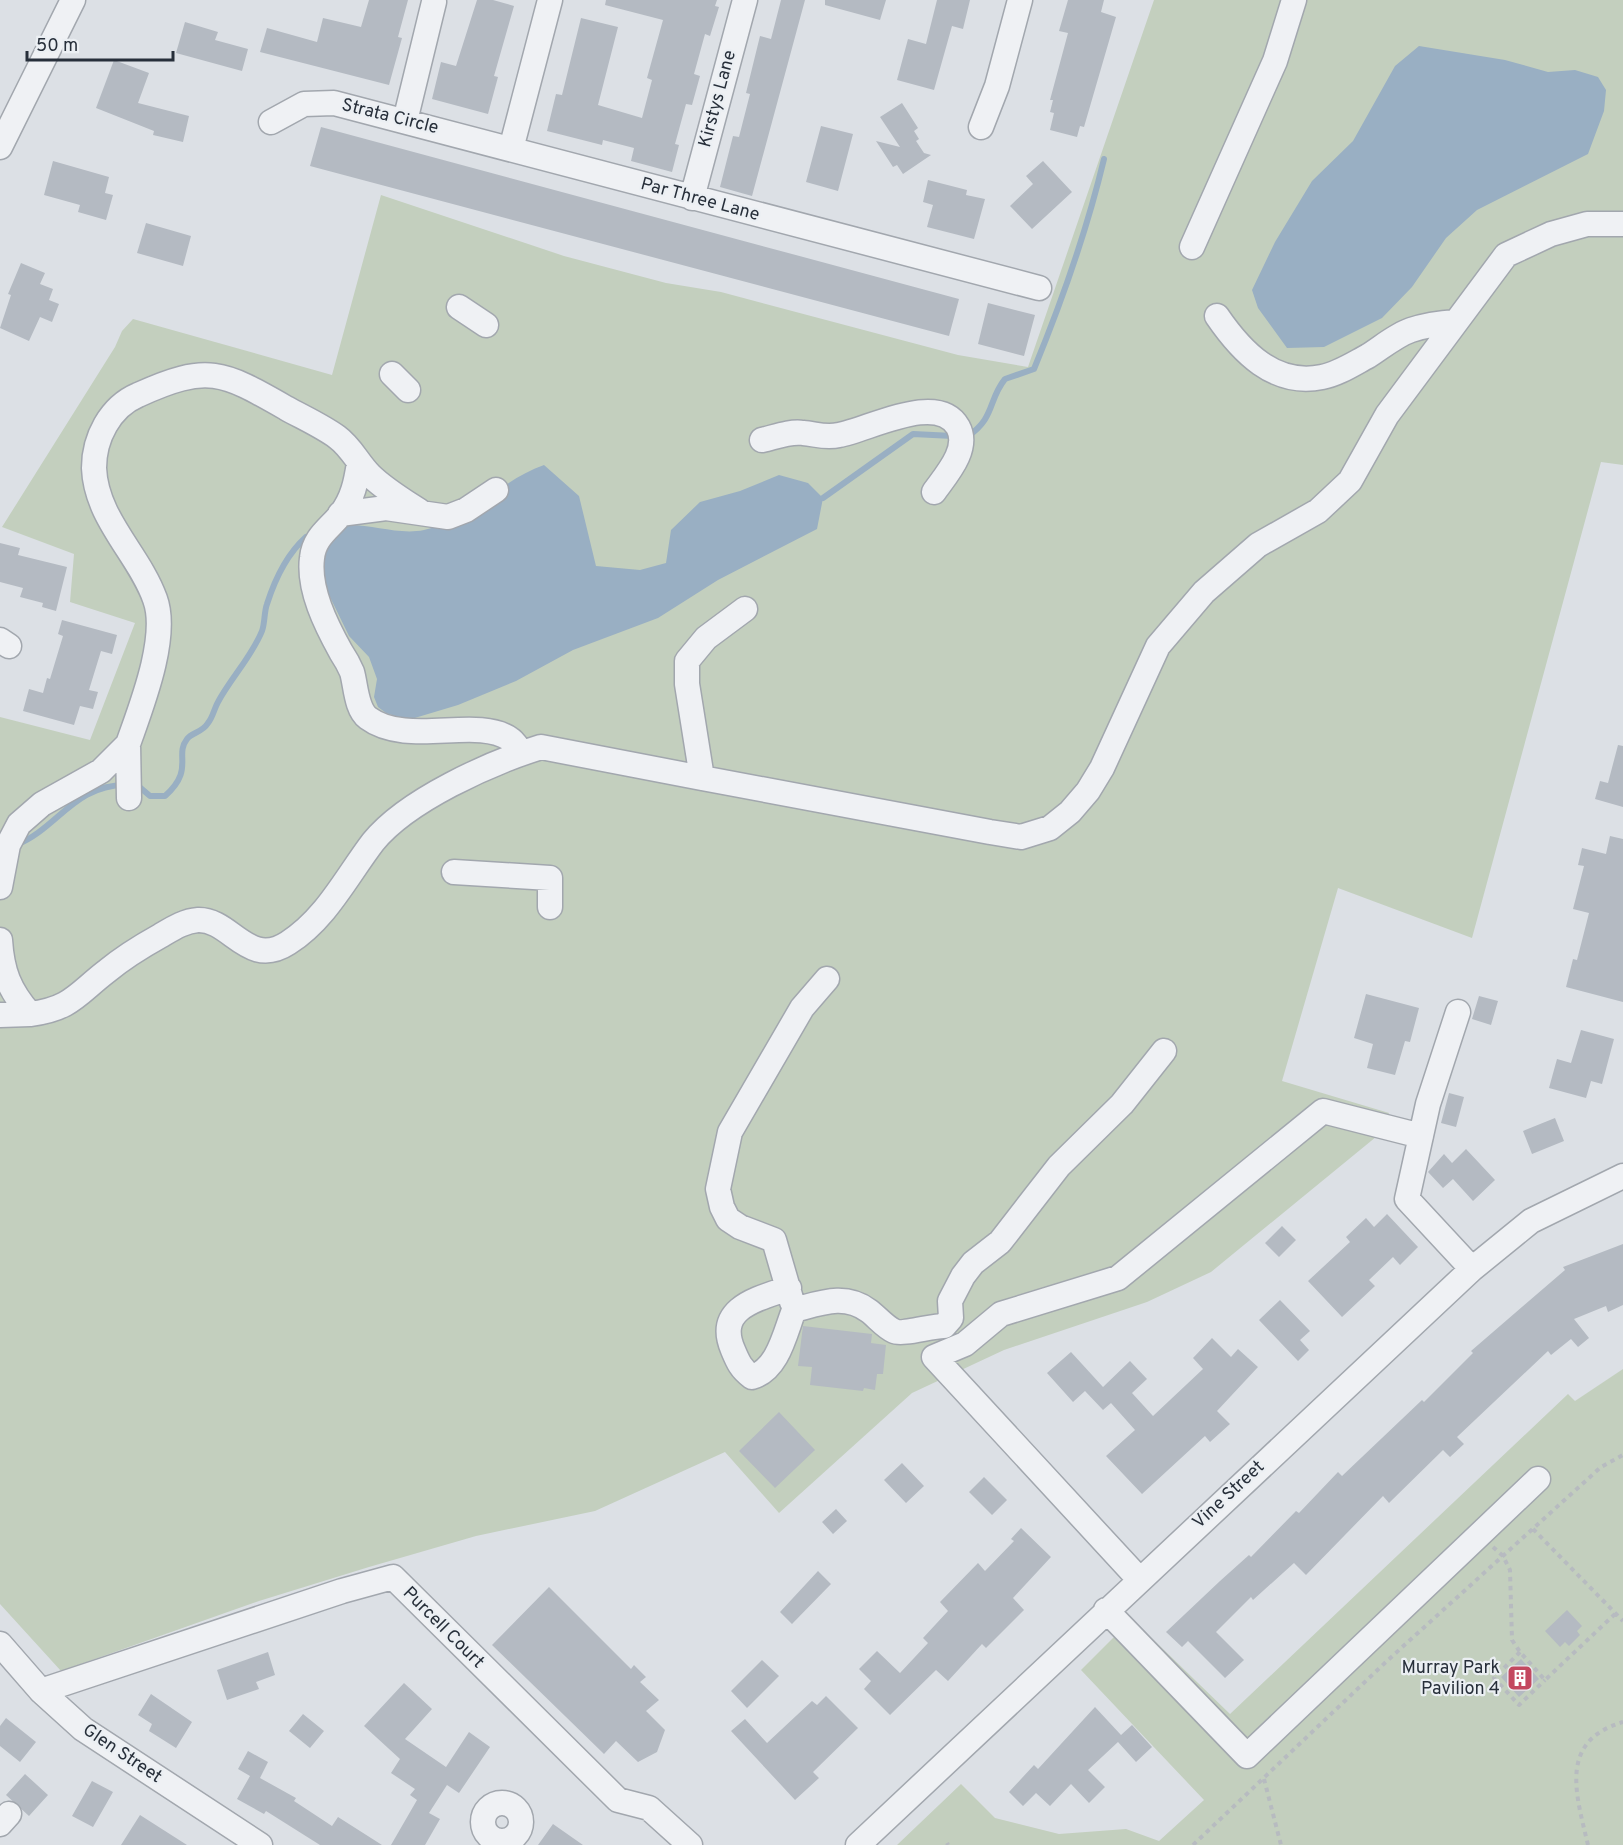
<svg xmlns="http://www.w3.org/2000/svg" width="1623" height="1845" font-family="Overpass,sans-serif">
  <rect width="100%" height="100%" fill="#dce0e5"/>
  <path fill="#c3cfbe" d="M1154,0H1623V465L1601,462L1472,938L1338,888L1282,1081L1389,1113L1382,1132L1211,1272L1147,1302L1004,1350L912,1393L779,1513L725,1452L595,1511L476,1536L369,1567L259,1601L61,1671L0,1604V717L90,740L135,623L70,602L74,554L2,527L115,347L122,331L133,319L332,375L381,195L564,256L666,283L721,292L958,355L1028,367Z
    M1623,1369V1845H897L961,1784L995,1818L1059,1834L1126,1829L1159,1841L1204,1800L1081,1670L1132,1619L1230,1714L1568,1394L1575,1401Z"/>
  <path fill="#99afc3" d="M1419,46L1505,60L1548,72L1575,70L1598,77L1606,90L1604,111L1588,154L1477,210L1446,238L1412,287L1382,318L1324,347L1287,348L1258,308L1252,290L1275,242L1312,181L1353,141L1395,66Z
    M544,465L579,496L596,566L640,570L666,563L671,530L700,502L740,491L779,475L808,483L823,498L817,529L718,580L658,618L573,650L516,681L458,705L408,720L386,713L378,707L374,697L377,679L369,657L349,636L329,595L320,565L333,531C339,529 345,525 350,525C374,525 400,535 424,530C471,520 500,480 544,465Z"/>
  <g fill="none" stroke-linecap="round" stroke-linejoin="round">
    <path stroke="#99afc3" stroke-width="6" d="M968,436C995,418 988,400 1005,379L1034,369C1062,301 1087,230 1104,159
      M823,498L913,434L953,436
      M136,784L150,796H165C195,769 174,756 187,739C192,732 202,733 208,723C213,717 214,709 218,702C231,678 252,656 262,631C265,623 264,612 267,604C275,579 287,554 306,537
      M16,845C57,829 74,785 125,785"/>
  </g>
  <path fill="#b4bac2" d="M369,0H408L398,37L402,38L389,85L260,52L267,28L317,42L323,18L361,27Z
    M477,0H493L514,6L494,76L498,77L488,114L432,99L441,62L456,66Z
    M606,0H717L715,6L719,7L710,36L705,34L694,74L700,76L692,105L686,104L675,144L679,145L672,172L631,161L634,148L603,140L602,145L547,131L556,94L562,95L581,18L618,27L598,105L642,118L652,80L647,78L663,20L605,5Z
    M781,0H805L752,196L720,187L733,136L739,137L750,94L746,93L760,36L771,39Z
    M825,0H886L880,20L825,5Z
    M937,0H970L963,29L952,26L934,90L897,80L908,39L926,44Z
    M1068,0H1104L1101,12L1116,17L1084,127L1080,126L1077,137L1050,130L1054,113L1050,112L1053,100H1050L1068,33L1059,31Z
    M185,22L218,32L215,40L248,49L242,71L176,53Z
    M114,60L149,73L138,103L189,116L183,142L153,135L154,131L96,108Z
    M902,103L918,128L914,131L919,139L916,141L924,153L931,155L903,174L897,165L893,167L876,141L900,147L880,117Z
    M821,126L853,134L838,191L806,182Z
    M321,127L959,299L949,336L310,166Z
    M53,161L109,177L105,193L113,195L106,220L78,212L80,205L44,195Z
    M1043,161L1072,192L1032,229L1010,206L1033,184L1026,176Z
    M928,180L967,190L966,195L985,199L974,239L927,227L933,205L923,202Z
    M146,223L191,236L183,266L137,253Z
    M21,263L45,273L40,284L53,289L49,300L59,304L52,322L40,317L29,341L0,328L11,295L8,294Z
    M988,303L1035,315L1024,356L978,344Z
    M0,543L20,548L18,555L67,567L56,611L42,607L43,603L20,597L23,588L0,582Z
    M62,620L117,635L112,654L101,651L89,690L98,692L93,709L80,706L74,725L23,711L29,689L43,693L47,678L50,679L63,636L58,634Z
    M1618,745L1623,746V807L1595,799L1600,781L1608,783Z
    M1610,836L1623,839V1002L1566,987L1573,959L1577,960L1589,913L1573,909L1584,866L1578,865L1582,848L1606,854Z
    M1366,994L1419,1008L1410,1042L1405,1041L1395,1075L1367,1068L1373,1044L1354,1038Z
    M1479,996L1498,1001L1491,1025L1472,1019Z
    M1581,1030L1614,1039L1602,1084L1591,1081L1586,1098L1549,1088L1557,1059L1571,1063Z
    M1449,1093L1464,1097L1456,1127L1441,1123Z
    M1555,1118L1564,1141L1532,1154L1523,1131Z
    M1466,1149L1495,1180L1473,1201L1453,1179L1443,1188L1428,1172L1444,1154L1452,1163Z
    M1387,1214L1418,1247L1400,1265L1393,1257L1369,1280L1375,1286L1342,1317L1308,1281L1350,1242L1346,1237L1366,1218L1374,1227Z
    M1282,1226L1296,1240L1279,1257L1265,1243Z
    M1623,1244V1305L1608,1312L1606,1306L1574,1319L1589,1338L1578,1347L1571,1339L1551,1355L1548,1351L1457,1437L1464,1444L1450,1457L1443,1450L1389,1503L1383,1496L1306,1575L1294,1563L1253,1600L1251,1597L1216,1632L1244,1660L1225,1678L1188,1641L1182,1647L1166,1632L1220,1581L1249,1555L1251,1557L1296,1511L1299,1513L1338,1472L1342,1476L1422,1400L1424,1402L1473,1353L1471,1351L1565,1270L1563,1267Z
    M1280,1300L1310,1331L1300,1340L1309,1350L1298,1361L1259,1320Z
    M803,1326L872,1334L871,1343L886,1345L883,1374H877L875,1390L864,1388L863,1391L810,1385L812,1367L798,1366Z
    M1212,1338L1231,1357L1238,1349L1258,1367L1217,1411L1230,1424L1210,1442L1205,1436L1142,1494L1106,1456L1135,1430L1111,1403L1103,1410L1085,1391L1073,1402L1047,1373L1071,1352L1103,1387L1130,1361L1147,1379L1132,1393L1153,1416L1203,1369L1193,1358Z
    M779,1412L815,1450L775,1488L739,1451Z
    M902,1463L924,1486L906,1503L884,1480Z
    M984,1477L1007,1500L992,1515L969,1492Z
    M836,1509L847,1521L833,1534L822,1522Z
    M1021,1528L1051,1557L1013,1598L1024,1610L986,1648L982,1644L948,1681L936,1670L890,1715L864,1689L871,1681L859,1669L877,1651L900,1673L928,1643L923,1638L948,1611L940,1602L978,1563L985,1571L1014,1541L1011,1539Z
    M818,1571L831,1584L792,1624L780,1612Z
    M549,1587L631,1669L634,1665L646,1677L640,1682L659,1700L646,1711L665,1730L657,1752L638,1762L616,1741L604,1754L492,1645Z
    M1567,1610L1582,1626L1577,1631L1580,1635L1569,1646L1565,1642L1560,1647L1545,1631Z
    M268,1652L275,1675L256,1682L259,1689L227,1700L217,1670Z
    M1521,1659L1539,1679L1519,1697L1501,1677Z
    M762,1660L779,1676L747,1708L731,1691Z
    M404,1683L432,1709L405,1739L446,1767L469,1732L490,1747L459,1793L447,1785L429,1813L440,1819L425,1845H391L417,1800L410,1795L415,1789L391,1773L400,1759L364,1726Z
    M151,1694L192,1722L176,1748L149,1731L152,1724L138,1715Z
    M826,1696L858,1728L813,1772L819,1778L795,1800L731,1731L745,1719L767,1743L812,1701L817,1705Z
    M1095,1707L1121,1735L1132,1725L1152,1747L1136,1762L1118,1742L1088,1770L1105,1787L1089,1803L1071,1784L1050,1806L1036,1793L1023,1806L1009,1792L1034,1765L1038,1769Z
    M303,1714L324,1731L310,1748L289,1731Z
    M6,1718L36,1742L20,1762L0,1746V1726Z
    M248,1751L268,1762L260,1778L296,1798L294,1801L332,1826L338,1817L382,1845H320L266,1811L264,1814L237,1799L250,1776L238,1769Z
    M25,1774L48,1795L29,1816L6,1795Z
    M92,1781L113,1792L93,1827L72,1816Z
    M140,1815L187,1845H121Z
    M553,1824L583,1845H538Z"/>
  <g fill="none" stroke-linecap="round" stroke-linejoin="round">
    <g stroke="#a2a7ae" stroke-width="27">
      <path id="minor" d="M405,121L434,2
        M271,122L304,104L334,103L1039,288
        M981,127L997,86L1020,0
        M0,147L73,0
        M511,149L550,0
        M692,198L745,0
        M1192,247L1275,61L1294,0
        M459,307L486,325
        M1217,316C1241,351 1274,387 1322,377C1338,374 1353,364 1368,356C1381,348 1396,335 1411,330C1426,325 1441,323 1456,322
        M392,374L408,390
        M762,440C775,437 790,431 803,433C816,434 825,438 839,435C868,430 938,391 958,427C970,449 946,475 934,492
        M359,463C356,482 353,498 341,514C329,529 314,537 312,558C308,589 326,625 341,652C345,658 349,665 352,672C356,686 356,709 368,718C407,747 477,716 510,739C515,742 518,749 522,753
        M340,514L386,508L448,517L466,510L496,490
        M745,609L706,638L687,661V684L702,778L990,832L1021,837L1050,828L1070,812L1088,791L1102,768L1158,646L1204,592L1258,545L1318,511L1350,481L1387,415L1506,255L1551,234L1587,224H1623
        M0,640L9,646
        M128,744C141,707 169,637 155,599C139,554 96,519 94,468C94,438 110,407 138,395C208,363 223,372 286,408C302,417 322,426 337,437C351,447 358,463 370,475C384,489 404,501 421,512
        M454,872L550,878V907
        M0,887L8,845L19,824L42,804L101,771L128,744L129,798
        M0,940C2,971 9,990 30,1014L0,1015
        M1458,1012L1428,1104L1407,1199L1472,1269
        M30,1014C71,1009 77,994 107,971C124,957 142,946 160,936C172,929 184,921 198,920C231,919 248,969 288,943C326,919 347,876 373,842C407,800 490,763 541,747L702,778
        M789,1288C757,1299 715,1308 733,1350C738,1362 741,1369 752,1377C778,1370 785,1333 794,1310C821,1303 845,1293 869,1311C877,1317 885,1327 894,1331C902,1335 931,1326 944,1326L951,1318L950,1301L963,1276L973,1263L1000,1242L1059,1166L1122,1104L1164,1051
        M792,1302L774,1240L740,1227L728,1219L722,1207L718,1189L730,1132L802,1008L827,979
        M1139,1579L934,1357L965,1344L1001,1314L1118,1278L1323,1111L1421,1136
        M1106,1610L1247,1756L1538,1479
        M0,1644L41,1691L83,1729L260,1845
        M41,1691L342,1591L393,1577L618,1800L649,1808L690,1845
        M483 1822a19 19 0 1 1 38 0a19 19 0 1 1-38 0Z
        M0,1824L9,1814
        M858,1845L1472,1269L1531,1221L1623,1176"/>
    </g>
    <path stroke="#b7bbc0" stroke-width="4" stroke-dasharray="4.5 4.5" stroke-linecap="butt" d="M1533,1529L1623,1621
      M1493,1547L1503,1556L1510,1570L1512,1640L1520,1652L1545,1680L1616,1613
      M1520,1652L1494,1678L1519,1705L1545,1680
      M1264,1779L1281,1845
      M947,1843L948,1845
      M1193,1845L1388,1660L1601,1467L1623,1455
      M1588,1845C1576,1794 1558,1741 1623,1722"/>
    <use href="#minor" stroke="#eff1f4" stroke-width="24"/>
  </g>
  <defs>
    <g id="building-square" transform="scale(1.35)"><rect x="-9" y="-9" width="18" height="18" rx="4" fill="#c3485f" stroke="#ebeff3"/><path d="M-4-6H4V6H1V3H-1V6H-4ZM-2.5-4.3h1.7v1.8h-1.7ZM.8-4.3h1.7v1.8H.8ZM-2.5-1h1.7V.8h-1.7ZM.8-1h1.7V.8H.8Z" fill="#fff"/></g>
  </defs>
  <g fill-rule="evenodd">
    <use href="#building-square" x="1520" y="1678"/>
  </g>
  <g text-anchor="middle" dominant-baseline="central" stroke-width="4.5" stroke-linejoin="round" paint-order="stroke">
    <g font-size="18" fill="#272f3a" stroke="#ebeff3">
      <text transform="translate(718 99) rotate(-75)">Kirstys Lane</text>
      <text transform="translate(390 117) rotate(14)">Strata Circle</text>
      <text transform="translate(700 200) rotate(15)">Par Three Lane</text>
      <text transform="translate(1229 1495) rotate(-43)">Vine Street</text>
      <text transform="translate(443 1628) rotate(45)">Purcell Court</text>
      <text transform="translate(122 1754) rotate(34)">Glen Street</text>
    </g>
    <g font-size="18" fill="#272f3a" stroke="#ebeff3" text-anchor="end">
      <text x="1500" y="1668">Murray Park<tspan x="1500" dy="21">Pavilion 4</tspan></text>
    </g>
  </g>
  <path d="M27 51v9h146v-9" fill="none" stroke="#272f3a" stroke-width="3"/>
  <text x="36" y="51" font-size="18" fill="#272f3a" stroke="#ebeff3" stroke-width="4.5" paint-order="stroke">50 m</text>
</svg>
